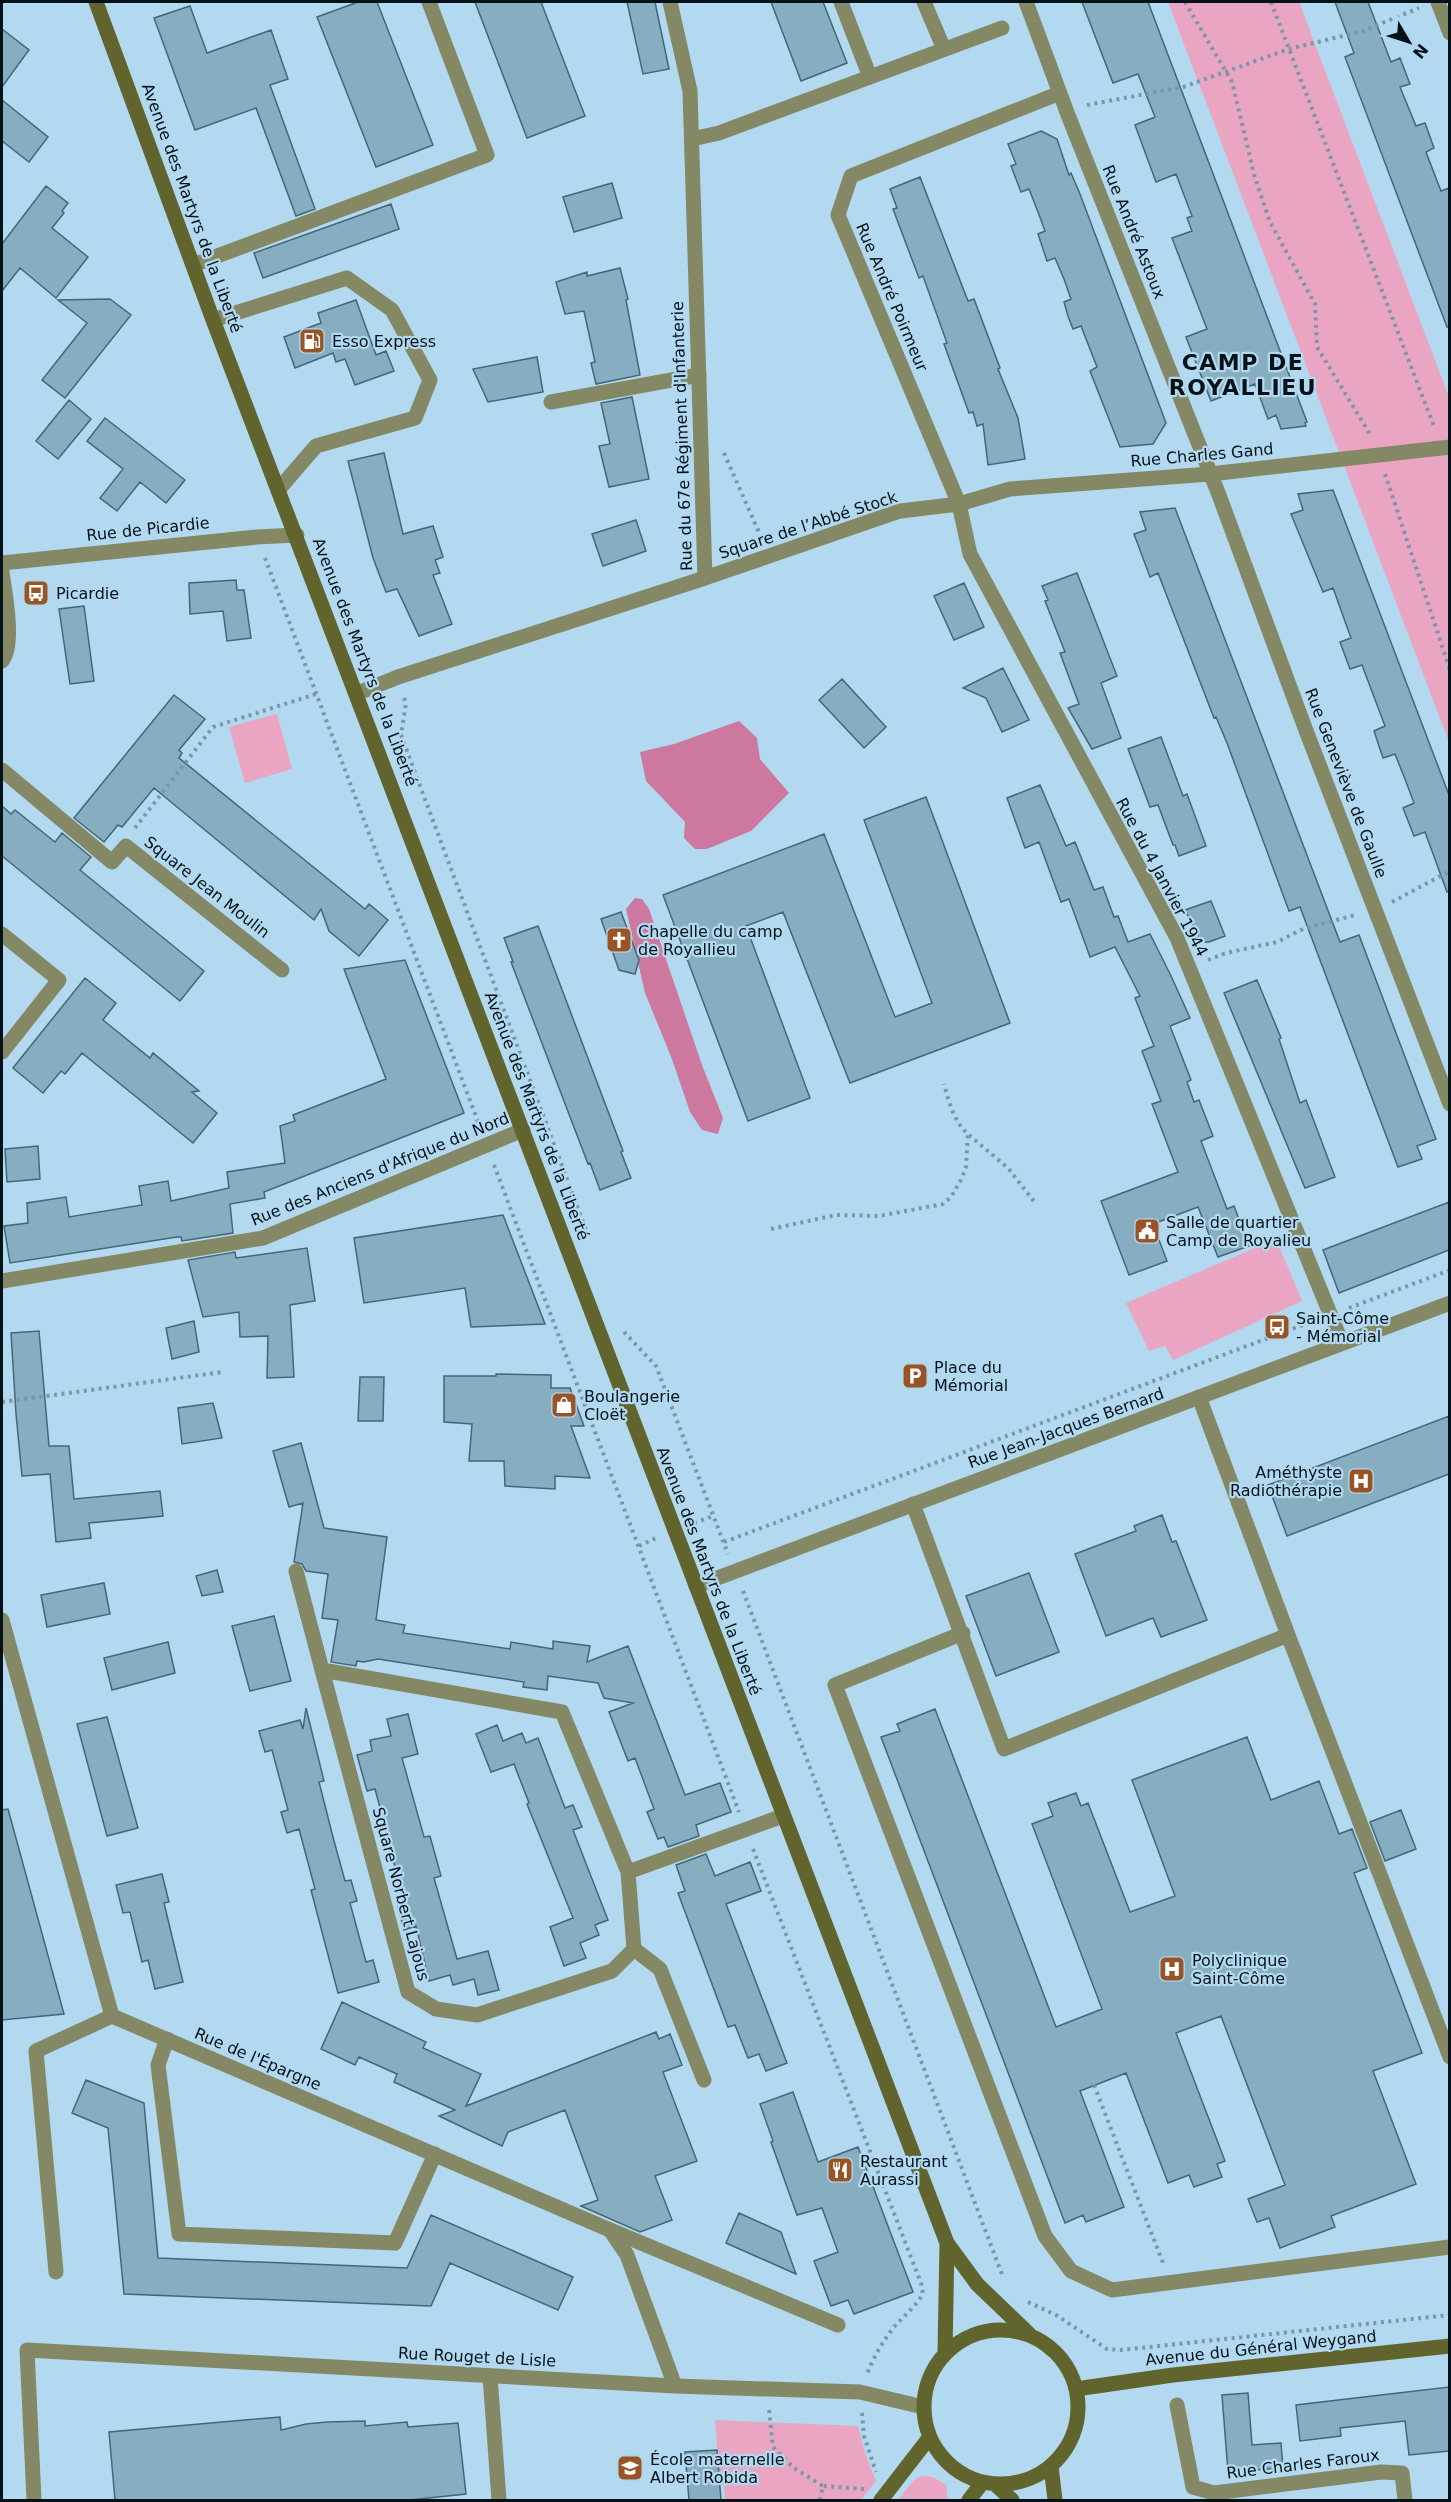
<svg xmlns="http://www.w3.org/2000/svg" width="1451" height="2502" font-family="'DejaVu Sans',sans-serif">
  <rect width="100%" height="100%" fill="#b2d9ef"/>
  <path fill="#eaa5c3" d="M1168,2H1299L1449,397V742Z
    M277,714L292,769L245,783L229,727Z
    M1276,1239L1302,1301L1173,1360L1165,1346L1149,1351L1126,1303Z
    M715,2420L858,2426L864,2450L876,2481L861,2500H725L724,2485H720Z
    M922,2476L933,2477L946,2485L948,2500H898L914,2480Z"/>
  <path fill="#cd799f" d="M739,721L757,738L760,759L789,793L751,831L707,849H695L684,838L685,822L646,781L640,752L674,744Z
    M635,898L642,899L649,909L702,1065L723,1118L718,1134L702,1130L690,1112L672,1059L645,993L626,909Z"/>
  <path fill="#87adc1" stroke="#436779" stroke-width="1.5" d="M358,2H377L433,145L376,167L317,17Z
    M475,2H541L585,116L527,138Z
    M627,2H655L669,69L643,74Z
    M771,2H823L847,63L801,81Z
    M1082,2H1148L1307,422L1305,423L1306,426L1281,429L1276,415L1268,419L1255,384L1211,401L1186,337L1207,329L1172,238L1192,231L1187,218L1192,216L1176,174L1156,182L1135,125L1155,117L1138,74L1113,83Z
    M1335,2H1368L1391,62L1400,58L1410,84L1400,87L1416,126L1425,123L1434,148L1426,152L1441,191L1449,188V327H1447L1345,57L1354,53Z
    M190,6L207,53L271,30L288,79L270,85L315,209L296,216L256,108L195,130L154,18Z
    M2,29L29,50L2,87Z
    M2,100L48,137L29,162L2,141Z
    M1041,131L1057,139L1069,175L1071,173L1080,194L1166,423L1153,444L1120,447L1090,371L1097,367L1081,326L1073,329L1068,316L1064,302L1071,299L1064,279L1055,258L1047,261L1038,234L1045,231L1038,212L1029,189L1021,192L1011,166L1016,164L1008,144Z
    M920,177L968,301L974,299L1000,368L998,369L1018,418L1025,459L988,465L983,424L977,426L973,412L969,413L944,344L947,343L923,276L919,278L893,209L897,208L890,189Z
    M612,183L622,218L574,232L563,197Z
    M46,186L68,203L62,211L64,213L52,228L88,257L56,298L20,268L2,291V244Z
    M391,204L399,229L263,278L254,253Z
    M620,268L628,299L626,300L640,375L596,384L591,363L595,362L584,311L565,314L556,282L587,272V276Z
    M110,299L131,315L65,398L42,380L87,323L58,300Z
    M356,300L376,355L386,351L394,371L355,385L345,359L336,362L333,353L295,368L284,337L321,323L318,313Z
    M537,357L543,392L488,402L473,369Z
    M632,397L649,479L609,487L599,446L610,444L601,403Z
    M69,400L91,419L58,459L36,441Z
    M105,418L185,480L166,503L140,482L117,511L100,498L123,469L87,441Z
    M384,453L403,534L433,526L443,557L435,560L440,573L433,575L452,624L419,636L397,589L386,592L373,558L348,461Z
    M1333,490L1449,795V891L1447,892L1425,832L1414,836L1403,808L1414,803L1405,779L1395,754L1383,758L1374,731L1385,726L1362,665L1350,669L1340,642L1351,638L1333,588L1323,592L1291,514L1303,510L1298,494Z
    M1175,508L1340,942L1359,935L1436,1139L1417,1146L1422,1159L1398,1167L1300,907L1289,911L1227,743L1216,717L1214,718L1158,573L1150,577L1134,534L1146,530L1140,512Z
    M636,520L646,551L603,566L592,534Z
    M1077,573L1117,676L1101,683L1121,738L1092,749L1068,708L1079,704L1060,653L1065,652L1045,601L1048,600L1042,586Z
    M236,580L237,590H244L251,638L227,641L223,611L190,614L189,583Z
    M964,583L984,627L954,640L934,596Z
    M84,606L94,681L70,684L59,609Z
    M1003,668L1029,720L1002,732L986,698L963,688Z
    M842,679L886,727L864,748L819,700Z
    M174,695L205,719L179,750L182,753L179,758L365,909L369,904L388,920L359,956L329,931L321,909L314,920L154,788L122,827L118,825L104,842L74,818Z
    M1161,737L1183,796L1187,794L1206,846L1179,856L1175,845H1173L1158,805L1150,807L1128,749Z
    M1040,785L1066,846L1075,842L1094,890L1103,887L1114,917L1118,916L1128,942L1150,934L1172,978L1190,1018L1170,1026L1191,1080L1187,1082L1194,1102L1199,1100L1213,1136L1201,1141L1227,1209L1234,1206L1249,1246L1218,1257L1198,1207L1153,1224L1167,1261L1129,1275L1101,1201L1178,1172L1152,1104L1161,1101L1142,1051L1154,1046L1135,998L1140,996L1115,947L1090,957L1069,899L1061,902L1039,842L1025,848L1007,798Z
    M926,797L1010,1023L850,1083L783,912L746,926L810,1098L748,1121L663,895L824,834L895,1017L932,1003L864,820Z
    M2,806L11,814L15,810L55,842L62,833L91,857L80,870L204,971L180,1001L2,856Z
    M1211,901L1225,936L1209,942H1201L1185,910Z
    M621,912L639,960L635,974L619,970L601,919Z
    M538,926L623,1151L621,1152L631,1178L600,1190L590,1163L588,1164L511,962H513L504,938Z
    M405,960L464,1113L264,1192L265,1198L230,1204L233,1233L182,1241L181,1237H177L10,1263L4,1226L28,1223L27,1203L66,1197L69,1217L142,1205L139,1186L168,1181L171,1201L229,1188L227,1172L285,1163L280,1126L295,1121L293,1115L386,1079L344,969Z
    M85,978L116,1003L103,1020L150,1058L153,1053L199,1091L192,1092L217,1113L193,1143L82,1053L65,1074L61,1071L43,1093L13,1068Z
    M1257,980L1281,1038L1279,1039L1300,1103L1306,1100L1335,1177L1305,1188L1224,993Z
    M38,1146L40,1179L7,1182L5,1149Z
    M1449,1202V1250L1339,1293L1323,1250Z
    M503,1215L545,1324L471,1327L465,1288L364,1303L354,1238Z
    M307,1248L315,1301L290,1305L294,1377L267,1378L268,1336L240,1337L239,1312L203,1317L188,1260L235,1252L236,1258Z
    M194,1321L199,1352L172,1359L166,1328Z
    M39,1331L49,1446H69L74,1499L160,1491L163,1516L89,1523L91,1538L56,1542L50,1474L22,1476L16,1414L11,1333Z
    M496,1374L551,1375V1388H570L584,1426H571L590,1478L555,1476V1489L505,1486L504,1461H469L472,1424L444,1422V1376H496Z
    M360,1377H384L383,1421H358Z
    M213,1403L222,1438L182,1444L178,1408Z
    M1449,1416V1474L1287,1536L1268,1485Z
    M301,1443L324,1528L387,1537L376,1620L405,1625L403,1633L510,1649L511,1642L553,1649V1641L590,1646L587,1662L628,1646L685,1795L720,1783L731,1812L696,1825L699,1836L668,1847L664,1837L658,1839L647,1812L654,1809L635,1758L628,1761L609,1712L633,1703L604,1698L598,1683L548,1676L547,1690L523,1687L524,1682L378,1659L364,1662L357,1661L356,1666L331,1662L338,1620L322,1618L328,1574L306,1571L302,1564L294,1562L303,1503L289,1507L273,1451Z
    M1162,1515L1172,1542L1176,1541L1207,1620L1161,1637L1153,1618L1106,1636L1075,1554L1136,1531L1134,1526Z
    M217,1570L223,1592L202,1596L196,1576Z
    M1029,1573L1059,1652L996,1676L966,1596Z
    M104,1583L110,1614L47,1627L41,1595Z
    M274,1616L291,1681L250,1691L232,1626Z
    M168,1642L175,1673L112,1690L104,1658Z
    M306,1708L324,1781L319,1782L334,1841L345,1881L351,1880L357,1901L350,1903L366,1962L373,1960L379,1982L338,1993L311,1890L315,1889L299,1829L287,1833L281,1812L288,1810L272,1750L265,1752L259,1731L300,1720L303,1729Z
    M935,1709L1056,2027L1102,2009L1032,1824L1053,1816L1048,1803L1076,1793L1081,1806L1088,1803L1130,1912L1175,1896L1132,1780L1247,1737L1271,1800L1319,1781L1339,1834L1352,1829L1367,1868L1354,1873L1422,2053L1373,2071L1416,2184L1331,2216L1335,2227L1280,2248L1269,2218L1257,2222L1248,2199L1285,2185L1221,2016L1176,2033L1225,2161L1217,2164L1222,2177L1194,2187L1189,2175L1168,2183L1126,2073L1080,2091L1124,2207L1086,2222L1083,2215L1065,2223L881,1737L900,1731L897,1724Z
    M408,1714L418,1754L402,1758L424,1837L430,1836L441,1876L434,1878L457,1959L488,1951L499,1990L478,1995L474,1979L453,1985L450,1975L429,1981L416,1926L404,1930L398,1907L404,1905L387,1834L375,1789L367,1791L357,1755L372,1751L370,1740L391,1736L387,1719Z
    M107,1717L138,1828L107,1836L77,1724Z
    M497,1725L503,1741L522,1733L526,1743L538,1738L565,1808L573,1805L582,1827L573,1830L608,1920L595,1925L599,1935L580,1943L586,1958L564,1966L550,1927L573,1918L527,1804L529,1803L514,1764L491,1772L476,1734Z
    M8,1809L64,2014L2,2020V1810Z
    M1401,1810L1416,1849L1385,1861L1370,1822Z
    M706,1854L715,1876L750,1862L761,1891L726,1904L787,2063L766,2071L759,2054L748,2058L735,2025L728,2027L678,1893L685,1891L676,1865Z
    M162,1874L169,1902L164,1903L183,1982L155,1989L148,1960L142,1962L130,1912L123,1913L116,1885Z
    M342,2002L426,2042L423,2048L481,2074L466,2106L656,2032L659,2039L670,2034L682,2065L663,2072L697,2161L655,2176L672,2220L640,2232L581,2206L598,2200L565,2110L508,2132L502,2146L439,2116L455,2110L394,2082L397,2074L359,2057L355,2065L321,2049Z
    M86,2080L144,2103L158,2258L407,2268L431,2215L573,2277L558,2310L450,2263L431,2306L124,2294L108,2128L72,2113Z
    M793,2092L818,2162L858,2147L913,2292L854,2314L848,2300L831,2306L814,2261L838,2252L822,2208L797,2215L771,2142L773,2141L760,2104Z
    M739,2213L781,2232L796,2274L726,2243Z
    M1449,2387V2451L1409,2455L1405,2421L1340,2428L1341,2436L1300,2441L1296,2405Z
    M1248,2393L1252,2445L1281,2443L1283,2468L1228,2472L1222,2395Z
    M280,2417L281,2430L306,2424L327,2422L365,2421V2426L407,2422L408,2427L458,2423L466,2494L410,2500H115L109,2432Z
    M717,2450L721,2500H689L685,2452Z"/>
  <g fill="none" stroke-linecap="round" stroke-linejoin="round">
    <path stroke="#7997a9" stroke-width="4" stroke-dasharray="3 4.5" stroke-linecap="butt" d="M1185,2L1232,82L1255,178L1270,222L1315,304L1317,347L1371,436
      M1271,2L1435,429
      M1087,105L1183,87L1289,49L1363,31L1419,8
      M724,453L761,537
      M1385,474L1450,670
      M265,558L480,1127
      M404,698L406,703L401,735L586,1230
      M135,828L213,727L316,694
      M1392,902L1450,871
      M1208,960L1226,953L1277,942L1303,929L1355,915
      M969,1135L1008,1168L1036,1204
      M494,1165L739,1812
      M771,1229L836,1215L879,1216L943,1204L951,1197L961,1180L966,1167L968,1134C954,1122 949,1102 944,1084
      M1349,1308L1450,1270
      M624,1332L656,1366L728,1554
      M2,1402L223,1372
      M694,1523L713,1516
      M724,1542L1311,1322
      M639,1546L656,1538
      M743,1591L1003,2277
      M753,1849L921,2283L923,2294C915,2307 904,2316 894,2327C883,2341 873,2358 867,2374
      M1094,2085L1163,2263
      M1028,2302L1056,2315L1107,2349L1121,2350L1450,2315
      M769,2410L773,2447L794,2468L823,2486
      M862,2413L864,2436L876,2472
      M820,2500L823,2486L864,2489"/>
    <path stroke="#858864" stroke-width="15" d="M841,2L870,77
      M924,2L944,49
      M692,139L719,133L1002,28
      M193,265L487,155L429,2
      M213,320L347,278L392,310L430,380L415,418L316,446L279,489
      M551,402L699,375
      M2,770L112,862L126,846L282,970
      M1199,1397L1288,1635L1450,2057
      M913,1504L1004,1749L1288,1635
      M963,1633L835,1685L1045,2236L1071,2271L1112,2290L1450,2247
      M167,2039L158,2065L179,2234L395,2243L435,2154
      M610,2230L838,2325
      M56,2272L36,2051L112,2016
      M490,2376L499,2500
      M1177,2405L1193,2487L1214,2493L1381,2472L1402,2473L1405,2500"/>
    <path stroke="#858864" stroke-width="15" d="M1026,2L1068,115L1219,495L1305,728L1450,1104
      M1438,2L1450,33
      M1060,93L851,176L838,215L959,504L970,554L1177,938L1342,1343
      M2,563L257,537L297,535
      M2,572C5,593 15,645 2,661
      M705,578L900,511L959,504L1010,489L1210,474L1450,447
      M358,693L398,677L705,578L690,91L670,2
      M2,934L59,980L2,1052
      M2,1281L263,1238L523,1130
      M296,1571L322,1670
      M696,1586L1450,1303
      M2,1620L112,2016L610,2230L627,2255L675,2386
      M628,1872L634,1949L612,1971L477,2015L436,2009L408,1992L322,1670L562,1712L628,1872L783,1816
      M634,1949L660,1969L704,2080
      M34,2500L27,2350L675,2386L860,2392L923,2407"/>
    <path stroke="#61642c" stroke-width="15" d="M96,2L213,320L947,2243L977,2284L1029,2334
      M924 2407a77 77 0 1 1 154 0a77 77 0 1 1-154 0Z
      M945,2353L947,2243
      M1076,2389L1173,2375L1450,2346
      M1051,2466L1055,2500
      M995,2484L1012,2500
      M881,2500L929,2438
      M969,2500L982,2483"/>
  </g>
  <defs>
    <g id="fuel-square" transform="scale(1.35)"><rect x="-9" y="-9" width="18" height="18" rx="4" fill="#985427" stroke="#b2d9ef"/><path d="M-5.5-6h7V0h2V4h1.3V-2.5L3-4.5l.8-.8L6-3V5H2.5V1h-1V6h-7ZM-4.2-4.7v3.2H.2V-4.7Z" fill="#fff"/></g>
    <g id="bus-square" transform="scale(1.35)"><rect x="-9" y="-9" width="18" height="18" rx="4" fill="#985427" stroke="#b2d9ef"/><path d="M-5-6H5V4H4V6H2V4H-2V6H-4V4H-5ZM-3.5-4V0h7V-4ZM-3.5 1.2v1.5H-2V1.2ZM2 1.2v1.5H3.5V1.2Z" fill="#fff"/></g>
    <g id="church-square" transform="scale(1.35)"><rect x="-9" y="-9" width="18" height="18" rx="4" fill="#985427" stroke="#b2d9ef"/><path d="M-1.2-6h2.4v3.5h3.3v2.4h-3.3V6h-2.4V-.1h-3.3v-2.4h3.3Z" fill="#fff"/></g>
    <g id="civic-square" transform="scale(1.35)"><rect x="-9" y="-9" width="18" height="18" rx="4" fill="#985427" stroke="#b2d9ef"/><path d="M-.6-6.5H3V-4.5H.6V-3L4-1V1h2V6H-6V1h2V-1L-.6-3ZM-1.2 2.5V6h2.4V2.5Z" fill="#fff"/></g>
    <g id="parking-square" transform="scale(1.35)"><rect x="-9" y="-9" width="18" height="18" rx="4" fill="#985427" stroke="#b2d9ef"/><path d="M-3.5-5.5H1a3.5 3.5 0 0 1 0 7H-1V5.5H-3.5ZM-1-3.4V-.6H.8a1.4 1.4 0 0 0 0-2.8Z" fill="#fff"/></g>
    <g id="shop-square" transform="scale(1.35)"><rect x="-9" y="-9" width="18" height="18" rx="4" fill="#985427" stroke="#b2d9ef"/><path d="M-5-2.5h2.3a2.7 3.5 0 0 1 5.4 0H5L5.5 6h-11ZM-1.5-2.5h3a1.5 2.3 0 0 0-3 0Z" fill="#fff"/></g>
    <g id="hospital-square" transform="scale(1.35)"><rect x="-9" y="-9" width="18" height="18" rx="4" fill="#985427" stroke="#b2d9ef"/><path d="M-5-5h3v3.5h4V-5h3V5h-3V1.5h-4V5h-3Z" fill="#fff"/></g>
    <g id="restaurant-square" transform="scale(1.35)"><rect x="-9" y="-9" width="18" height="18" rx="4" fill="#985427" stroke="#b2d9ef"/><path d="M-5-6h1v4h1v-4h1v4h1v-4h1v5L-1.5 .5V6h-2V.5L-5-1ZM5-6V6H3V1.5H1.5Q1.5-4 5-6Z" fill="#fff"/></g>
    <g id="school-square" transform="scale(1.35)"><rect x="-9" y="-9" width="18" height="18" rx="4" fill="#985427" stroke="#b2d9ef"/><path d="M0-5L7-2L0 1L-7-2ZM-4 1L0 2.5L4 1V4Q0 6-4 4Z" fill="#fff"/></g>
  </defs>
  <g fill-rule="evenodd">
    <use href="#fuel-square" x="312" y="341"/>
    <use href="#bus-square" x="36" y="593"/>
    <use href="#church-square" x="619" y="940"/>
    <use href="#civic-square" x="1147" y="1231"/>
    <use href="#bus-square" x="1277" y="1327"/>
    <use href="#parking-square" x="915" y="1376"/>
    <use href="#shop-square" x="564" y="1405"/>
    <use href="#hospital-square" x="1361" y="1481"/>
    <use href="#hospital-square" x="1172" y="1969"/>
    <use href="#restaurant-square" x="840" y="2170"/>
    <use href="#school-square" x="630" y="2468"/>
  </g>
  <g text-anchor="middle" dominant-baseline="central" stroke-width="4.5" stroke-linejoin="round" paint-order="stroke">
    <g font-size="16" fill="#05121a" stroke="#b2d9ef">
      <text transform="translate(192 208) rotate(70)">Avenue des Martyrs de la Liberté</text>
      <text transform="translate(1134 232) rotate(68)">Rue André Astoux</text>
      <text transform="translate(892 297) rotate(67)">Rue André Poirmeur</text>
      <text transform="translate(682 436) rotate(-92)">Rue du 67e Régiment d'Infanterie</text>
      <text transform="translate(1202 455) rotate(-5)">Rue Charles Gand</text>
      <text transform="translate(808 525) rotate(-18)">Square de l’Abbé Stock</text>
      <text transform="translate(148 529) rotate(-6)">Rue de Picardie</text>
      <text transform="translate(365 662) rotate(69)">Avenue des Martyrs de la Liberté</text>
      <text transform="translate(1346 783) rotate(69)">Rue Geneviève de Gaulle</text>
      <text transform="translate(1162 877) rotate(62)">Rue du 4 Janvier 1944</text>
      <text transform="translate(207 887) rotate(38)">Square Jean Moulin</text>
      <text transform="translate(537 1116) rotate(69)">Avenue des Martyrs de la Liberté</text>
      <text transform="translate(380 1169) rotate(-22)">Rue des Anciens d'Afrique du Nord</text>
      <text transform="translate(1066 1428) rotate(-20)">Rue Jean-Jacques Bernard</text>
      <text transform="translate(709 1571) rotate(69)">Avenue des Martyrs de la Liberté</text>
      <text transform="translate(401 1894) rotate(75)">Square Norbert Lajous</text>
      <text transform="translate(258 2059) rotate(23)">Rue de l'Épargne</text>
      <text transform="translate(1261 2348) rotate(-6)">Avenue du Général Weygand</text>
      <text transform="translate(477 2357) rotate(3)">Rue Rouget de Lisle</text>
      <text transform="translate(1303 2464) rotate(-7)">Rue Charles Faroux</text>
    </g>
    <g font-size="16" fill="#05121a" stroke="#b2d9ef" text-anchor="start">
      <text x="332" y="341">Esso Express</text>
      <text x="56" y="593">Picardie</text>
      <text x="638" y="931">Chapelle du camp<tspan x="638" dy="18">de Royallieu</tspan></text>
      <text x="1166" y="1222">Salle de quartier<tspan x="1166" dy="18">Camp de Royalieu</tspan></text>
      <text x="1296" y="1318">Saint-Côme<tspan x="1296" dy="18">- Mémorial</tspan></text>
      <text x="934" y="1367">Place du<tspan x="934" dy="18">Mémorial</tspan></text>
      <text x="584" y="1396">Boulangerie<tspan x="584" dy="18">Cloët</tspan></text>
      <text x="1342" y="1472" text-anchor="end">Améthyste<tspan x="1342" dy="18">Radiothérapie</tspan></text>
      <text x="1192" y="1960">Polyclinique<tspan x="1192" dy="18">Saint-Côme</tspan></text>
      <text x="860" y="2161">Restaurant<tspan x="860" dy="18">Aurassi</tspan></text>
      <text x="650" y="2459">École maternelle<tspan x="650" dy="18">Albert Robida</tspan></text>
    </g>
    <g font-size="22" font-weight="bold" letter-spacing="1.5" fill="#05121a" stroke="#b2d9ef">
      <text x="1243" y="362">CAMP DE<tspan x="1243" dy="25">ROYALLIEU</tspan></text>
    </g>
  </g>
  <rect width="1451" height="2502" fill="none" stroke="#05121a" stroke-width="6"/>
  <g transform="translate(1409 42) rotate(129)" stroke="#b2d9ef" stroke-width="4.5" paint-order="stroke">
  <path d="M0-4.5L10 22L0 15L-10 22Z" fill="#05121a"/>
  <text y="-9" font-size="16" font-weight="bold" text-anchor="middle" fill="#05121a">N</text>
  </g>
</svg>
